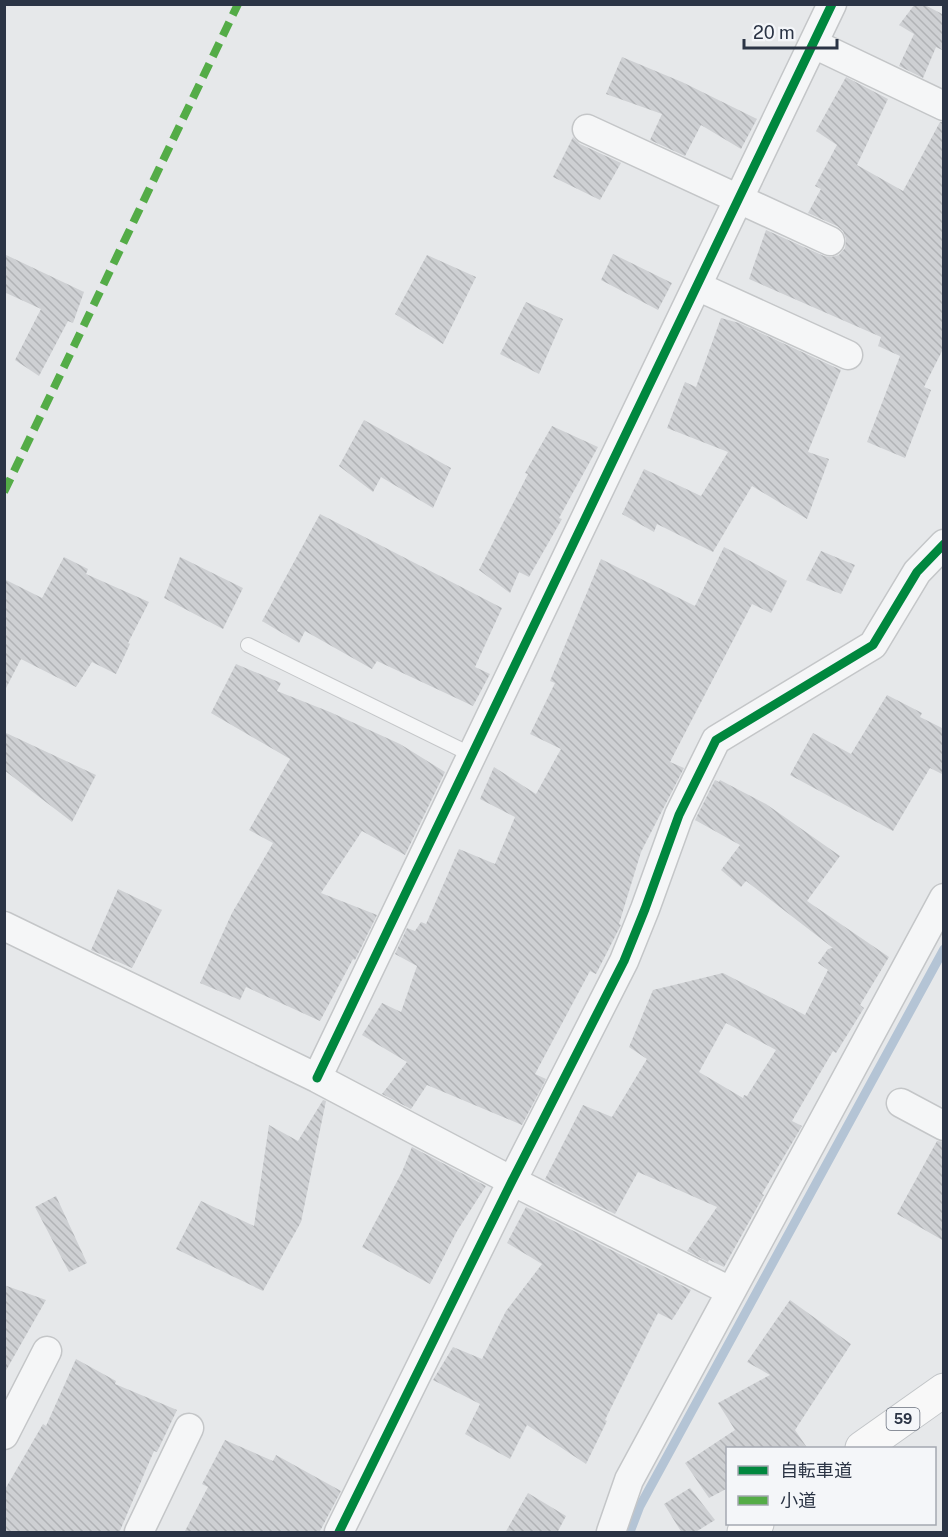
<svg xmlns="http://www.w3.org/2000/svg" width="948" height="1537" font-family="'Public Sans','Noto Sans JP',sans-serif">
  <defs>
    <pattern id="building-back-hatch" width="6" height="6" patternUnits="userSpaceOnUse" patternTransform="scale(1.5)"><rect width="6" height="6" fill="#ced0d3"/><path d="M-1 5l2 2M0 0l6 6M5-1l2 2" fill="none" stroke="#b1b3b6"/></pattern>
  </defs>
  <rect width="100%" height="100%" fill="#e6e8ea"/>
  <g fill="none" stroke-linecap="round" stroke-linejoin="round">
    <path stroke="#b4c4d5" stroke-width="9" d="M630,1532L640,1506L944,949"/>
  </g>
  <path fill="url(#building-back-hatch)" fill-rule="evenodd" d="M915,4H923L944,15V51L936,47L923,78L899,66L914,34L899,25Z
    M622,57L682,82L757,119L741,149L701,125L685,156L650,140L662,114L606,94Z
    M846,77L888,99L857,165L903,191L940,122H944V347L924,387L931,390L905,458L867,442L900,356L878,346L881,337L749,279L766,230L824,256L831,257L839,255L845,248L846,239L843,231L837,226L808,213L821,189L815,186L837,145L816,131Z
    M573,137L580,144L621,163L600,200L553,177Z
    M4,254L84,292L73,323L68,321L39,376L15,360L41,309L4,292Z
    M613,254L672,283L658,310L601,280Z
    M427,255L476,277L443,344L395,314Z
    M526,302L563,319L539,374L500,354Z
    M721,318L739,323L841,370L808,452L829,459L807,519L752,486L713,552L657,524L654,532L622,514L644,469L701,496L728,452L667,428L685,382L696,387Z
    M364,420L451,468L433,508L381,477L373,492L339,466Z
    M552,426L598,447L559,518L562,519L529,577L519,572L510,593L479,570L528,474L525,473Z
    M320,514L502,608L475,667L490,674L473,706L377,661L372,669L305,631L299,643L262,621Z
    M724,547L787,581L771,613L752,604L670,762L684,768L641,852L619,924L621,925L596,974L590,971L535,1074L546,1079L522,1125L427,1085L411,1109L382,1094L407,1062L362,1035L382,1003L401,1012L417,966L395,954L407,928L415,931L421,922L426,924L459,849L495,864L515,817L480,799L494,767L536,794L561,749L530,734L555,683L550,681L601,559L695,606Z
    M821,551L855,565L841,594L806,580Z
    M64,557L88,569L86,574L149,602L128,643L130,644L116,674L92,662L76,687L21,659L4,692V579L42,598Z
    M180,557L243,588L223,629L164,598Z
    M236,664L281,683L277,691L330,712L400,744L445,772L405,855L362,831L321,893L377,915L355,960L353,959L320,1021L246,987L240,1000L200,983L232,913L273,843L249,830L290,759L211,713Z
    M887,695L922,713L920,717L944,729V775L930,768L893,831L790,775L813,733L851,754Z
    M4,732L96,775L72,822L4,770Z
    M715,780L719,782L720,780L766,804L840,856L807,901L889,957L860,1005L864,1008L836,1053L833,1051L792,1121L802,1126L762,1194L764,1195L724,1267L709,1260L708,1262L687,1251L717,1207L638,1172L615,1214L545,1179L583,1105L612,1117L647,1059L629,1047L653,990L723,973L805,1015L828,970L818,963L828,949L833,948L746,881L741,887L721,870L740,845L695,820ZM726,1023L776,1050L747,1096L744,1095L743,1098L699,1072Z
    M118,889L162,910L132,968L91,950Z
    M323,1100L326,1101L301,1222L263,1291L176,1249L201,1201L254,1226L269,1125L298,1141Z
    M937,1141L944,1142V1241L897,1214Z
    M412,1147L486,1186L457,1231L430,1284L362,1247L402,1172Z
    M56,1196L87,1263L69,1272L35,1207Z
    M526,1207L691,1290L672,1320L658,1313L605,1420L607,1421L586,1464L527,1425L510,1459L465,1434L480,1404L433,1380L453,1347L482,1359L506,1311L542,1264L507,1243Z
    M4,1285L46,1300L4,1374Z
    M790,1300L851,1344L795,1430L808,1449H728V1488L709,1498L685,1463L735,1430L718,1403L770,1375L747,1362Z
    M76,1359L116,1381L115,1384L177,1410L157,1452L154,1451L119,1533H4V1491L43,1424L46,1426Z
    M225,1440L273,1461L276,1455L341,1491L319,1533H184L208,1487L202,1484Z
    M690,1488L715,1520L694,1533H682L664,1504Z
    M528,1493L566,1516L557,1533H505Z"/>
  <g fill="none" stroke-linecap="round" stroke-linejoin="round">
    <g stroke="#c4c6c8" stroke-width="16">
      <path id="lane" d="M248,645L472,755"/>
    </g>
    <g stroke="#c4c6c8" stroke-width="31">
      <path id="street" d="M814,44L944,106
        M587,129L830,241
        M697,286L848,355
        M4,926L317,1078L512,1181L730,1291
        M317,1078L832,4
        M901,1103L944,1126
        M4,1435L47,1351
        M139,1532L189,1428
        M339,1532L512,1181L624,961L645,909L679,815L716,740L873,645L917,572L944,544
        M611,1532L629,1480L944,898"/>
    </g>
    <g stroke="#c2c5c8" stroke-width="35">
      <path id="primary" d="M862,1448L944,1390
        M744,1532L757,1524"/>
    </g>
    <use href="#lane" stroke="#f5f6f7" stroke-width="14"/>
    <use href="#street" stroke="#f5f6f7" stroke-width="28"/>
    <use href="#primary" stroke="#f8f8f8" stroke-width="33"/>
    <path stroke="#54ac47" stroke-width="8" stroke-dasharray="15 8" stroke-linecap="butt" d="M4,492L238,4"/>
    <g stroke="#f4f6f9" stroke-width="13">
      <path id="cycleway" d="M317,1078L832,4
        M339,1532L512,1181L624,961L645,909L679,815L716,740L873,645L917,572L944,544"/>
    </g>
    <use href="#cycleway" stroke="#00873e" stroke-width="9"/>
  </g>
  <g text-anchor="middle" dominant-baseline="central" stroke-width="4.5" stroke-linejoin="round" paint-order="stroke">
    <rect fill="#f4f6f9" stroke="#676e7b" stroke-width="1.5" x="886.5" y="1408" width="33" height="22" rx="4.5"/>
    <g font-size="14" font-weight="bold" fill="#2b3445">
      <text x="903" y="1419">59</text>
    </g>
  </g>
  <rect width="948" height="1537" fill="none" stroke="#2b3445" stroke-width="12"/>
  <rect x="726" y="1447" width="210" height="78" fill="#f4f6f9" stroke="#a4a8b1" stroke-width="1.5"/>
  <rect x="738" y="1466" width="30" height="9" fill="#00873e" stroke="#a4a8b1" stroke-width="1.5"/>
  <text x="780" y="1477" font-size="18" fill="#2b3445">自転車道</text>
  <rect x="738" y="1496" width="30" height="9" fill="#54ac47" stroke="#a4a8b1" stroke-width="1.5"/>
  <text x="780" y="1507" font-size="18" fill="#2b3445">小道</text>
  <path d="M744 39v9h93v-9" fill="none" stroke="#2b3445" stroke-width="3"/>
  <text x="753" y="39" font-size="18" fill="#2b3445" stroke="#f4f6f9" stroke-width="4.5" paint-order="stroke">20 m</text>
</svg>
